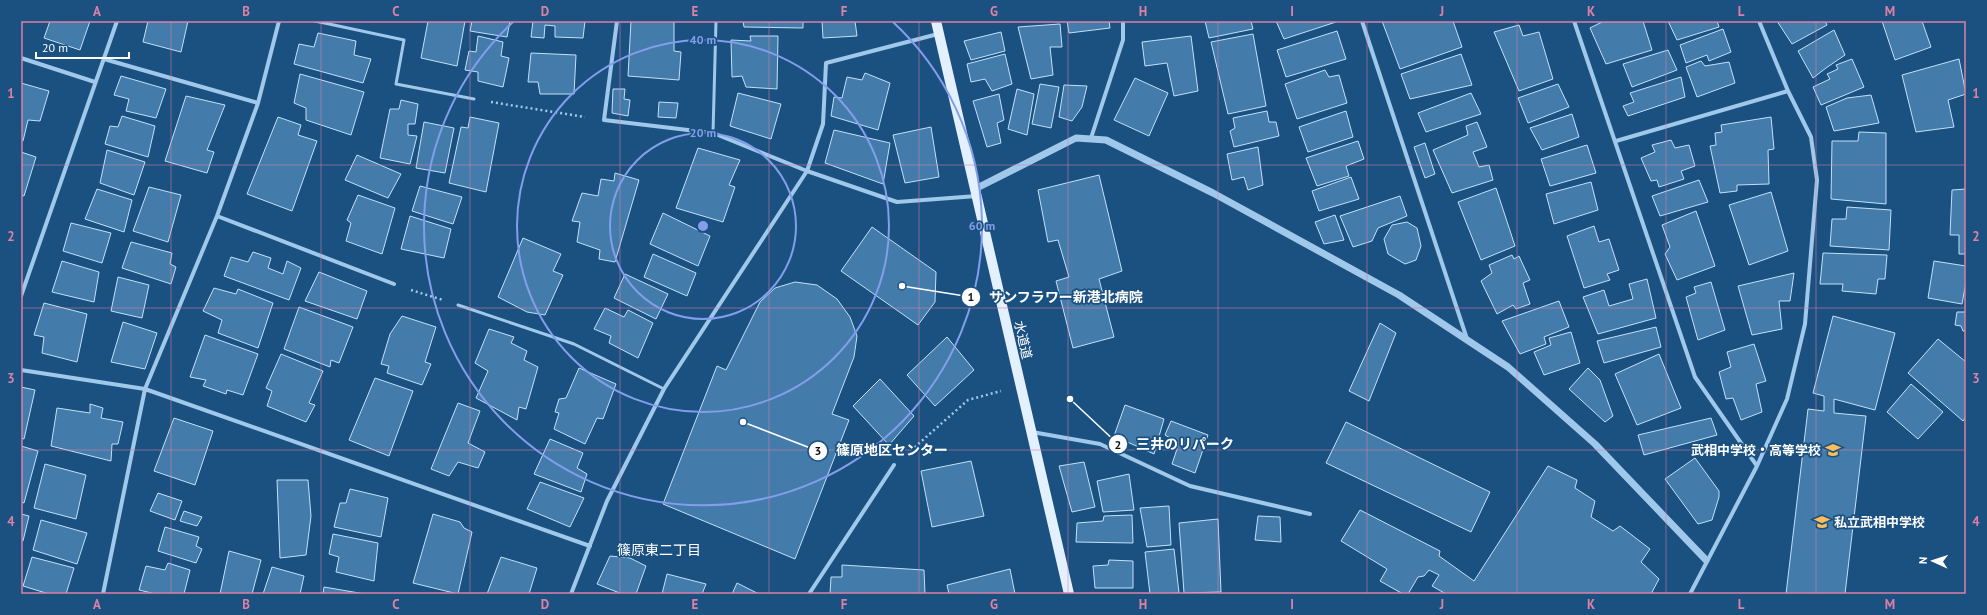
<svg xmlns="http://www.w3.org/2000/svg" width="1987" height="615" font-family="'PT Sans','Noto Sans JP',sans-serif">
  <rect width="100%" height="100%" fill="#1b5181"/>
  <path fill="#437cab" stroke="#c3e0f8" d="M50,21H90L80,50L44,38Z
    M148,21H188L181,52L143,42Z
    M428,21H465L457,66L421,58Z
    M472,21H510L507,37L470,31Z
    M533,21H585L583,38L555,37V26L545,25L544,38L531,37Z
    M631,21H674V51L681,52L679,80L628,76Z
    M743,21H803V28L744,27Z
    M822,21H855L857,36L823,38Z
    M1067,21H1109L1110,28L1069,33Z
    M1205,21H1251L1253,29L1209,38Z
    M1276,21H1336V22L1284,39Z
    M1382,21H1453L1462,47L1400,69Z
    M1604,21H1643L1652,50L1606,64L1590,28Z
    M1668,21H1717L1719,27L1677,40Z
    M1777,21H1825L1827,25L1792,44Z
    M1882,21H1922L1931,47L1895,60Z
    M1060,24L1062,47H1050L1053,75L1031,79L1018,27Z
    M1519,25L1523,36L1539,32L1553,79L1519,91L1494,32Z
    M1723,29L1731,52L1709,61L1707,55L1686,63L1680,45Z
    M1834,30L1845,55L1826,68L1813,78L1798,51Z
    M1337,31L1346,59L1286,77L1277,50Z
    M1001,32L1005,51L971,60L964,41Z
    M318,33L356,41L354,55L371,59L363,83L294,64L299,44L314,47Z
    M1253,34L1266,106L1228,114L1211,42Z
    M478,36L503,42L501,56L509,58L503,87L478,81V72L465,70L469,51L476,52Z
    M750,36H778L777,89L746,87L742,76L732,77L731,40L751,41Z
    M1191,36L1198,91L1174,96L1167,63L1145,66L1142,42Z
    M1668,50L1677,70L1632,87L1623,64Z
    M531,53L576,55L574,94H540L538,82H528Z
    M1005,54L1012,84L992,91L985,79L971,82L967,64Z
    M1461,54L1472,85L1410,99L1401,74Z
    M1852,59L1864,87L1821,105L1813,87L1830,79L1827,74L1838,69L1836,65Z
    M1959,59L1966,94L1948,100L1954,127L1916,132L1902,75Z
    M1701,61L1705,66L1729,62L1735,83L1697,97L1686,67Z
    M1325,70L1329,77L1339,75L1347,103L1297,119L1285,84Z
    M865,73L890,83L878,130L831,116L834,97L842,98L847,77L862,80Z
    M300,74L364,92L351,135L306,120V108L294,103Z
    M121,76L166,89L156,118L126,111L129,99L114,95Z
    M1681,77L1685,97L1628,116L1623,106L1634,102L1630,93Z
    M1135,78L1168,93L1149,136L1114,120Z
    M21,83L49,91L40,121L28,120L23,141L21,140Z
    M1040,84L1059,87L1051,128L1032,124Z
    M1558,84L1569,107L1528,123L1518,98Z
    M1064,85L1087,86L1082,107L1072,121L1059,117Z
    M613,89H625L624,99L630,100L628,116L612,113Z
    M1017,89L1034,94L1027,135L1008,129Z
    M738,93L781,104L771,139L730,126Z
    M1471,93L1481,114L1426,132L1418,113Z
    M999,94L1004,120L997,123L1001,143L987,147L973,101Z
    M1871,95L1879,123L1834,131L1826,107L1847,98Z
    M186,96L225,105L207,150L214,152L207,173L165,161Z
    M401,100L418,104L415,124H408V135L417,136L410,164L380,158L390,109H399Z
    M659,102L678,103L676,118L658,117Z
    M1267,111L1269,122H1276L1279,136L1234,147L1230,131L1235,128L1233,118Z
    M1346,111L1353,137L1308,152L1299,127Z
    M1572,114L1579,137L1542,150L1530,128Z
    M122,116L155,126L148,157L105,144L110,126L118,127Z
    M278,117L301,125L298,135L317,141L292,211L247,194Z
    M470,117L499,123L486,192L449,183L461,127L468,128Z
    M1771,117L1774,149L1768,150L1769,184L1737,185V191L1720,193L1710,146L1716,145L1715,133L1722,132L1721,125Z
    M424,122L454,128L445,173L416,168Z
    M1477,122L1487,147L1473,152L1479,167L1489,165L1493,180L1452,193L1433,150L1468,135L1466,126Z
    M931,127L939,177L905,183L893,135Z
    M834,130L890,143L883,184L825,163Z
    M1859,132L1886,133V204L1831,199L1832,141H1858Z
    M1671,140L1675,148L1689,145L1695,166L1681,171L1684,179L1659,187L1657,180L1651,181L1641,158L1655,152L1652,145Z
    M1358,141L1364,159L1346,166L1349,176L1317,186L1306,158Z
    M1425,143L1435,174L1425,178L1414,147Z
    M1587,145L1596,173L1550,186L1541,159Z
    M1258,147L1263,185L1248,190L1244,177L1232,180L1227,154Z
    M698,148L740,160L729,185L735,187L723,222L676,208Z
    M107,150L145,162L134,195L100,183Z
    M21,152L36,157L24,196L21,195Z
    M357,155L401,174L388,198L345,180Z
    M615,173L639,180L615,262L599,259L600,250L577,242L580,222L572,221L582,193L598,196L601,179L614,181Z
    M1099,175L1122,271L1099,279L1114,337L1073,348L1056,281L1069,277L1058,240L1048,242L1038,190Z
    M1351,177L1359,199L1319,211L1312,191Z
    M1699,180L1708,202L1660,216L1652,196Z
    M1591,182L1598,210L1554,224L1546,194Z
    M420,186L462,197L453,224L412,211Z
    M149,187L181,195L168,242L133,231Z
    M1496,188L1515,246L1481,260L1458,202Z
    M97,189L132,200L124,232L85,219Z
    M1966,189V254H1959V235H1950L1952,190Z
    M1771,192L1788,251L1749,265L1729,205Z
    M358,195L395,208L382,254L346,241L351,223L347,220Z
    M1400,196L1407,216L1378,228L1372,241L1353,247L1340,216Z
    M1847,207L1891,210L1889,250L1830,246L1832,219H1846Z
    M1696,211L1715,266L1677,280L1665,254L1670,247L1662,225Z
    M663,213L710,236L698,266L650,244Z
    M1335,215L1344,240L1324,244L1315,222Z
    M410,216L451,229L444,258L401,249Z
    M1407,222L1417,228L1421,246L1416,260L1405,264L1388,254L1384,239L1392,225Z
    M71,223L111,233L102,263L63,251Z
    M1594,226L1599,242L1609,239L1619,270L1607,274L1610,280L1584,288L1567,236Z
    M872,227L936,272L935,302L918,325L841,271Z
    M523,238L561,254L553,271L563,275L545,315L527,312L498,297Z
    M131,242L172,253L170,264L176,267L171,284L122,268Z
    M253,252L271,258L268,268L283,274L287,261L301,268L289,300L224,276L231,257L248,262Z
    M1823,253L1887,255L1885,279H1878L1876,294L1842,291L1843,284H1820Z
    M653,254L696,273L687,296L644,277Z
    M1512,255L1514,259L1519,256L1530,280L1523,283L1530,304L1516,309L1513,305L1497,314L1481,281L1492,273L1489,265Z
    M62,261L99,272L94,302L52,292Z
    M1934,261L1966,266V282L1962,304L1928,298Z
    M319,272L367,291L357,319L305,301Z
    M1794,273L1790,301H1779L1782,329L1752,335L1738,286Z
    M625,274L668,294L656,319L614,298Z
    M118,277L149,285L142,318L111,311Z
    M1647,279L1656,318L1598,334L1583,297L1604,290L1609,306L1633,299L1629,284Z
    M795,282L817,285L837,299L850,317L857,336L854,357L832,414L849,420L795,559L663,504L717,366L726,370L760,302L775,288Z
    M1711,282L1725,330L1698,340L1686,297L1696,293L1694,287Z
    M214,288L236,294L238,289L273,303L258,348L218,333L222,320L203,311Z
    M1559,301L1569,327L1544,337L1546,344L1520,354L1502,321Z
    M44,303L87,314L77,362L42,353L44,337L34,335Z
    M299,307L353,327L339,363L331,360L330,367L284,349Z
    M605,308L624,317L628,310L653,323L638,358L609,343L611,336L594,329Z
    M1966,309V331H1963L1961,326L1955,325L1957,312H1965Z
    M402,316L436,327L425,362L431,364L422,385L387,373L389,366L381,364L390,334Z
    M1833,316L1895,333L1875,410L1834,399V413L1866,416L1845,594H1786L1808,409L1824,411V396L1813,393Z
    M123,322L157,333L145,369L111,362Z
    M1380,323L1396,333L1369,401L1349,391Z
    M1656,327L1661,347L1604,363L1597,341Z
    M489,329L514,337L511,343L527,351L524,360L538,367L526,409L519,407L517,420L476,398L488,371L475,363Z
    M1571,332L1580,363L1544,375L1534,352L1551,345L1549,338Z
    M205,335L258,354L243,395L227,390L226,394L203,386L206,380L190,377Z
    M947,337L974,370L935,406L907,375Z
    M1938,339L1966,362V417L1963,421L1908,373Z
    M1754,344L1766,381L1756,384L1762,412L1741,420L1733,398L1726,399L1719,372L1731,367L1727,352Z
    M281,354L323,371L309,403L315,405L306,422L267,406L272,391L266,388Z
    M1659,354L1681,408L1637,425L1615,374Z
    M579,368L616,384L603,419L597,418L585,444L554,429L559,413L555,412L559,399L566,398Z
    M1588,368L1600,380L1613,416L1605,422L1569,389Z
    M375,378L413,391L389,456L349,440Z
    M880,379L914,416L889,445L853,406Z
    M1911,384L1943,412L1918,439L1887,412Z
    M21,387L35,390L24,439L21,438Z
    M458,403L480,411L468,443L485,452L478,468L458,462L449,476L431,469Z
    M90,404L103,408L101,418L123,422L118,444H112L111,461L51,446L57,408L90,413Z
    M1125,405L1164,419L1154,454L1114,436Z
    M174,418L213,431L195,485L154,471Z
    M1711,418L1717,435L1644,455L1638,435Z
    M1171,421L1208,435L1195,473L1172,464L1179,443L1165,435Z
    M1346,422L1490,492L1471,532L1326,463Z
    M550,439L583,453L577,468L587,474L581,492L534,474Z
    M21,446L38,451L24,503L21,502Z
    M1695,458L1719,491V497L1712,520L1698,524L1665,479Z
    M971,461L984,516L932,527L921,471Z
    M1084,462L1095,507L1072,512L1059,466Z
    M45,464L86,475L76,519L34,508Z
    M1548,466L1577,480L1575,488L1595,501L1591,517L1613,531L1620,526L1650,549L1641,562L1659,579L1651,594H1446L1432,586L1439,575L1429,570L1424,576L1418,577L1408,594H1403L1380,581L1387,569L1341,541L1360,510L1440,551L1439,556L1474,581Z
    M1129,474L1134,510L1103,512L1097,481Z
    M277,480H308L311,516L306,555L280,558Z
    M540,482L584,498L570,527L527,509Z
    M350,489L388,498L381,537L334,527L340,503H346Z
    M158,493L182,501L175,520L150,511Z
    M1169,506L1171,545L1147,547L1140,508Z
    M184,511L202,517L197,526L180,521Z
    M21,514L29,516L23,541L21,540Z
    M433,514L460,522L464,528L472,532L458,594L413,583Z
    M1132,515L1133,543L1076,542L1077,523L1103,521L1104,516Z
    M1258,516L1280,517L1281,542L1255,540Z
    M1218,519L1221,592L1184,593L1179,523Z
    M41,520L87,533L77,564L33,550Z
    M165,527L199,537L196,546L202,549L196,563L158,551Z
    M333,534L378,543L374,581L336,572L339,557L329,554Z
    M1174,549L1179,593L1150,594L1145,552Z
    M229,551L261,560L252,594H220Z
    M610,556L630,558L646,566L636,594H622L597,584Z
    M32,557L74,568L66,594H49L23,586Z
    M501,557L537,568L529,594H487Z
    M1109,560L1133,561V588H1095L1093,566L1108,565Z
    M168,563L190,570L184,594H156L139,590L146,566L165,570Z
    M842,565L924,570L925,594H830L831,577H842Z
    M272,567L304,576L300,594H263Z
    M1010,569L1015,594H949L947,585Z
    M667,574L706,584L702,594H662Z
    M737,583L759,594H732Z
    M324,587L365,594H323Z"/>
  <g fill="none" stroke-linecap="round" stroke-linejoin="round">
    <path stroke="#9fc8ea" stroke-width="2.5" stroke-dasharray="2 3" stroke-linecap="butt" d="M491,102L585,117
      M411,290L443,300
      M907,454L968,400L1001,391"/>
    <path stroke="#9fc8ea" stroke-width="3" d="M315,21L404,40L396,84L474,99
      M713,133L716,21
      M458,305L574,344L664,389"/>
    <path stroke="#9fc8ea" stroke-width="4" d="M617,21L604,120L713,133L807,171L897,202L977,196
      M1362,21L1467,339
      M1574,21L1695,377L1757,466
      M21,58L95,82
      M104,59L258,103
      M1091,138L1123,40V21
      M1616,141L1788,91
      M217,216L394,284
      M21,296L117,21
      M21,370L145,389L590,546
      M1032,432L1100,444L1190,486L1310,514
      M103,594L145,389L217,216L258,103L279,21
      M571,594L607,501L664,389L807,171L823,124L826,63L938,34
      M809,594L894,465
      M1690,594L1757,466L1787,399L1805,324L1817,180L1811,137L1788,91L1759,21"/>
    <path stroke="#9fc8ea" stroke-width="7" d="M975,189L1076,138L1106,140L1213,193L1399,295L1508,367L1595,444L1706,560"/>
    <path stroke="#e3f0fe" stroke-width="10" d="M936,21L1069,594"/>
  </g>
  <path fill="none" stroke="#dd80a5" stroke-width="1" stroke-opacity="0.55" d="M171,21V594M321,21V594M470,21V594M620,21V594M769,21V594M919,21V594M1068,21V594M1218,21V594M1367,21V594M1517,21V594M1666,21V594M1816,21V594M21,165H1966M21,308H1966M21,450H1966"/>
  <g fill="none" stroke="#839eea" stroke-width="2">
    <circle cx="703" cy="226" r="93"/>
    <circle cx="703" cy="226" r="186"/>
    <path d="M893 22A279 279 0 1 1 513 22"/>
  </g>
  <defs>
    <g id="school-bare" transform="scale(1.2)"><path d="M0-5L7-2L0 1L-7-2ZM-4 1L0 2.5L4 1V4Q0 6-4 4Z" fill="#fcbe5b" stroke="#1b5181" stroke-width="2.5" paint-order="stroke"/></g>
  </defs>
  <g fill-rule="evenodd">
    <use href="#school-bare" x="1833" y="450"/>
    <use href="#school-bare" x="1822" y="522"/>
  </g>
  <g text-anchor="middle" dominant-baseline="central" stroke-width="3.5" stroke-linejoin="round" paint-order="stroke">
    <g font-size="13" fill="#fff" stroke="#1b5181">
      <text transform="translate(1023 340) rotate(77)">水道道</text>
    </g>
    <g font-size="13" font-weight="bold" fill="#fff" stroke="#1b5181" text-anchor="end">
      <text x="1821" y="450">武相中学校・高等学校</text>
      <text x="1834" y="522" text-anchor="start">私立武相中学校</text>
    </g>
    <g font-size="14" fill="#fff" stroke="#1b5181">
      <text x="659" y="550">篠原東二丁目</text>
    </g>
  </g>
  <circle cx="703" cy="226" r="6" fill="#839eea" stroke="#1b5181" stroke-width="2"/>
  <g font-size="12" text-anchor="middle" font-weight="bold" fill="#839eea" stroke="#1b5181" stroke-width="3.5" stroke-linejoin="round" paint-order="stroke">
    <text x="703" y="44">40 m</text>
    <text x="703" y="137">20 m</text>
    <text x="982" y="230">60 m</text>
  </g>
  <path fill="none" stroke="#fff" stroke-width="1.5" d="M902 286L971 297M1070 399L1118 444M743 422L818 451"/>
  <g fill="#fff" stroke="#1b5181" stroke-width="1.5">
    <circle cx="902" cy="286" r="4"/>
    <circle cx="1070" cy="399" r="4"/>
    <circle cx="743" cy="422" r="4"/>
    <circle cx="971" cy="297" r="10"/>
    <circle cx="1118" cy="444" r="10"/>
    <circle cx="818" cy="451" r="10"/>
  </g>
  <g font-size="12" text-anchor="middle" font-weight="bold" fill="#111">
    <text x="971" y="301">1</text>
    <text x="1118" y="449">2</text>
    <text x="818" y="455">3</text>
  </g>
  <g font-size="14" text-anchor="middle" font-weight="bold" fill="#fff" stroke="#1b5181" stroke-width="3.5" stroke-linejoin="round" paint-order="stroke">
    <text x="1066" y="302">サンフラワー新港北病院</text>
    <text x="1185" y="449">三井のリパーク</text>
    <text x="892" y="455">篠原地区センター</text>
  </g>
  <rect width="1987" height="615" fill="none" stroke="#1b5181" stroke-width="44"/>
  <g transform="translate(1933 561) rotate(273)" stroke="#1b5181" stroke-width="3" paint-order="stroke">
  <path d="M0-3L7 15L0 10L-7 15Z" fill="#ffffff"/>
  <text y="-6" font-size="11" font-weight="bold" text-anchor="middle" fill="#ffffff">N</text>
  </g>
  <path d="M36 52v6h93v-6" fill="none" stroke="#ffffff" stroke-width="2"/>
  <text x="42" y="52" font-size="12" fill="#ffffff" stroke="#1b5181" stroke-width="3" paint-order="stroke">20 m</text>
  <rect x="22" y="22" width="1943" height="571" fill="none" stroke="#dd80a5" stroke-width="1.5"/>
  <g font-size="13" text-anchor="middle" font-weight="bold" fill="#dd80a5">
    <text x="97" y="16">A</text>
    <text x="246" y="16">B</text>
    <text x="396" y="16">C</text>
    <text x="545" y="16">D</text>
    <text x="695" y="16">E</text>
    <text x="844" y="16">F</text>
    <text x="994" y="16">G</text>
    <text x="1143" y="16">H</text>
    <text x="1292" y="16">I</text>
    <text x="1442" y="16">J</text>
    <text x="1591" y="16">K</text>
    <text x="1741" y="16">L</text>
    <text x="1890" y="16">M</text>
    <text x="11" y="98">1</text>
    <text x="1976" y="98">1</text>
    <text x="11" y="241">2</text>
    <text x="1976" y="241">2</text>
    <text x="11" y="383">3</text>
    <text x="1976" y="383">3</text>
    <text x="11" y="526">4</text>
    <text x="1976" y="526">4</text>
    <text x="97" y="609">A</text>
    <text x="246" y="609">B</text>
    <text x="396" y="609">C</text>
    <text x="545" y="609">D</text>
    <text x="695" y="609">E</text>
    <text x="844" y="609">F</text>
    <text x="994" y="609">G</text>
    <text x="1143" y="609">H</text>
    <text x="1292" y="609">I</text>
    <text x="1442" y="609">J</text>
    <text x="1591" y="609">K</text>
    <text x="1741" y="609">L</text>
    <text x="1890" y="609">M</text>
  </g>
</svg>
